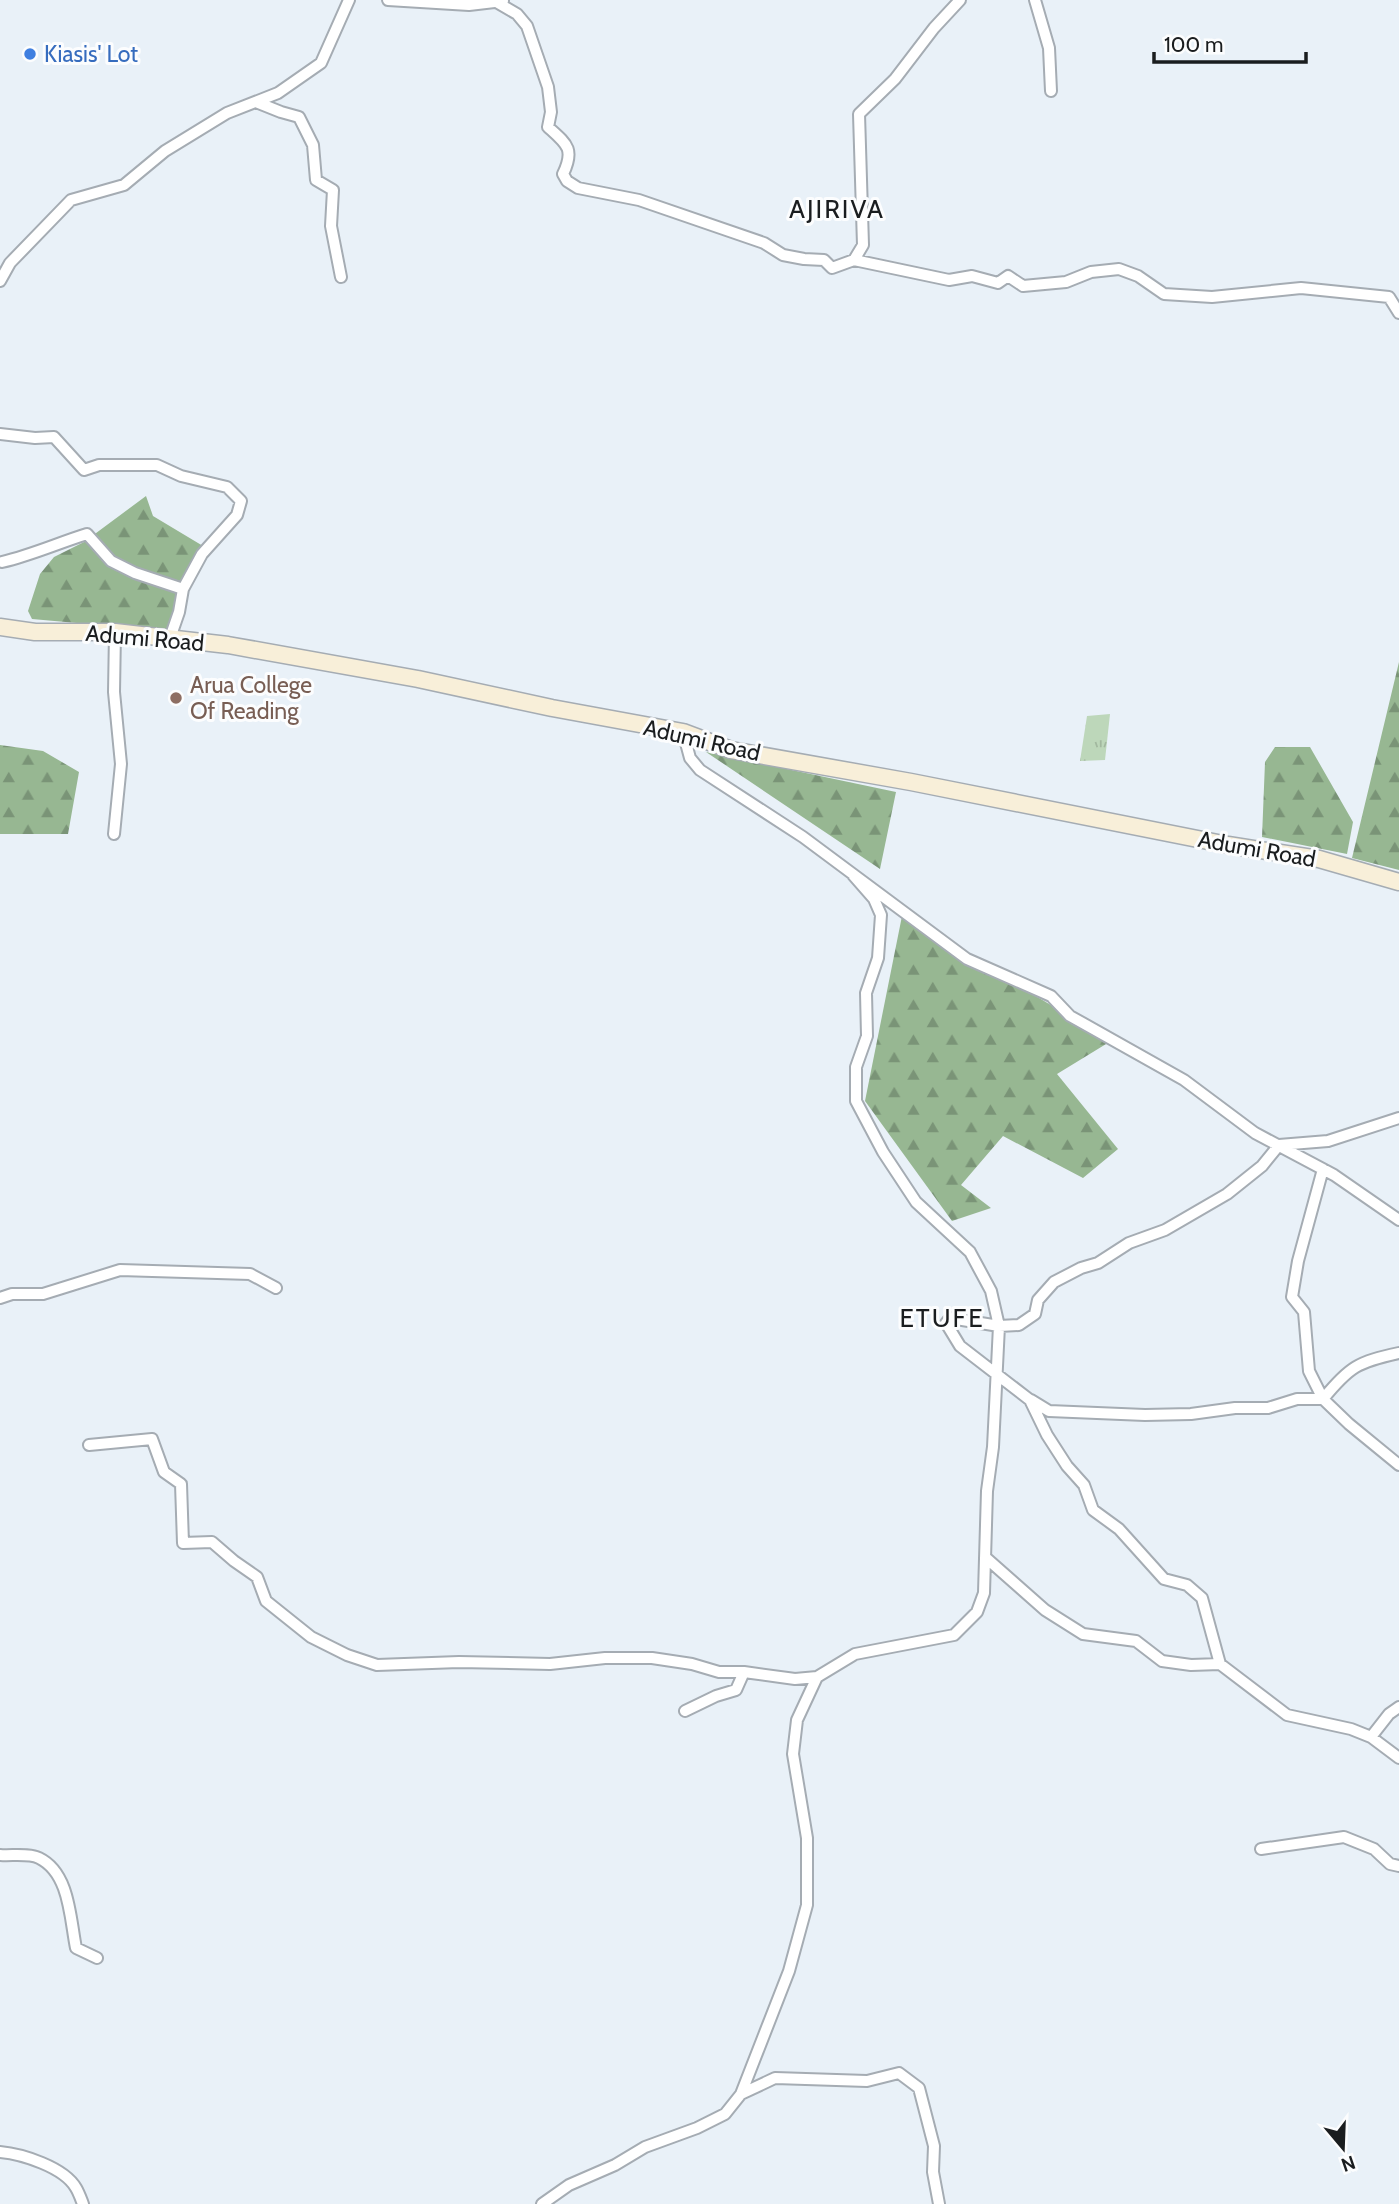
<svg xmlns="http://www.w3.org/2000/svg" width="1399" height="2204" font-family="Cabin,sans-serif">
  <defs>
    <pattern id="grass-tufts" width="24" height="20" patternUnits="userSpaceOnUse" patternTransform="scale(1.75)"><rect width="24" height="20" fill="#bdd7ba"/><path d="M3 7l-1-3M5 7V3M7 7l1-3M15 17l-1-3M17 17v-4M19 17l1-3" fill="none" stroke="#a2b89f"/></pattern>
    <pattern id="forest-firs" width="22" height="20" patternUnits="userSpaceOnUse" patternTransform="scale(1.75)"><rect width="22" height="20" fill="#97b792"/><path d="M5 1l3.5 6h-7zM16 11l3.5 6h-7z" fill="#7a9477"/></pattern>
  </defs>
  <rect width="100%" height="100%" fill="#e9f1f8"/>
  <path fill="url(#grass-tufts)" d="M1110,714L1105,760L1080,761L1087,716Z"/>
  <path fill="url(#forest-firs)" d="M146,496L153,516L203,546L183,578L175,627L166,631L32,619L28,611L40,574L54,557L84,542Z
    M1399,662V870L1352,858Z
    M0,745L43,751L79,772L68,834H0Z
    M1275,747H1310L1353,822L1347,854L1262,837L1265,762Z
    M706,752L896,792L880,869Z
    M902,916L1111,1041L1057,1074L1118,1149L1083,1178L1003,1136L961,1185L991,1208L952,1221L865,1101Z"/>
  <g fill="none" stroke-linecap="round" stroke-linejoin="round">
    <g stroke="#a5acb3" stroke-width="14">
      <path id="street" d="M388,0L469,5L503,1
        M1035,0L1049,48L1051,91
        M498,3L517,14L527,26L548,87L551,112L548,127C567,144 575,149 563,174L567,181L578,188L639,200L764,243L783,255L804,259L824,260L832,268L854,260L949,280L972,276L998,283L1008,276L1023,286L1066,282L1091,272L1119,269L1138,276L1164,294L1212,297L1301,288L1389,297L1399,313
        M256,102L281,112L299,117L313,145L316,180L333,190L331,226L341,277
        M854,260L863,245L859,114L895,79L934,28L960,0
        M0,281L10,263L71,200L124,185L165,151L227,113L278,93L321,63L349,0
        M0,434L35,438L54,437L84,470L99,465H157L181,476L227,487L241,501L237,515L202,554L183,589L179,612L170,638
        M2,562C32,555 58,543 87,534L111,561L135,573L183,589
        M683,732L690,758L700,770L803,837L967,959L1051,996L1070,1016L1184,1080L1255,1133L1334,1175L1399,1220
        M114,834L121,764L114,692L115,632
        M1323,1169L1298,1261L1292,1297L1304,1312L1309,1371L1323,1399L1349,1424L1399,1465
        M0,1298L12,1294H43L120,1270L250,1274L276,1288
        M1031,1400L1049,1411L1145,1415L1191,1414L1235,1408H1268L1297,1399H1323C1350,1366 1358,1362 1399,1353
        M89,1445L152,1439L164,1472L181,1484L183,1543L212,1542L234,1561L257,1577L266,1601L311,1637L347,1655L377,1665L459,1662L550,1664L605,1658H652L692,1664L719,1672H744
        M985,1557L1045,1610L1083,1634L1136,1641L1162,1661L1191,1665L1220,1664L1287,1715L1351,1729L1371,1737L1399,1758
        M1220,1664L1202,1598L1187,1585L1164,1579L1119,1529L1093,1510L1084,1485L1067,1466L1047,1435L1030,1400L960,1346L946,1323L950,1318L999,1326L1019,1325L1035,1314L1038,1300L1054,1282L1081,1268L1098,1263L1129,1243L1165,1230L1227,1194L1262,1166L1279,1145L1328,1141L1399,1118
        M685,1711L716,1696L736,1690L744,1672L795,1679L817,1677
        M1371,1737L1389,1714L1399,1707
        M1261,1849L1344,1837L1374,1849L1390,1864L1399,1866
        M0,1855C11,1856 29,1853 39,1858C70,1873 70,1919 76,1948L97,1958
        M741,2094L789,1971L807,1905V1838L793,1754L797,1720L817,1677L855,1654L954,1635L977,1612L984,1593L987,1491L993,1447L999,1326L991,1291L970,1252L916,1202L883,1152L856,1101V1067L867,1036L866,993L878,958L881,915L874,899L853,875
        M0,2152C22,2154 64,2167 76,2188C79,2193 81,2199 83,2204
        M542,2204L569,2185L615,2165L645,2147L697,2128L725,2114L741,2094L775,2078L867,2081L899,2073L919,2088L934,2146L933,2172L939,2204"/>
    </g>
    <g stroke="#a5acb3" stroke-width="19">
      <path id="secondary" d="M0,627L35,632H115L228,645L418,679L552,708L683,732L731,750L911,782L1228,845L1319,859L1399,882"/>
    </g>
    <use href="#street" stroke="#fff" stroke-width="10"/>
    <use href="#secondary" stroke="#f8efd9" stroke-width="16"/>
  </g>
  <circle fill="#3f7fe0" stroke="#fcfdfe" stroke-width="2.5" cx="30" cy="54" r="7"/>
  <circle fill="#8d6e63" stroke="#fcfdfe" stroke-width="2.5" cx="176" cy="698" r="7"/>
  <g text-anchor="middle" dominant-baseline="central" stroke-width="6" stroke-linejoin="round" paint-order="stroke">
    <g font-size="23" fill="#366cbe" stroke="#fcfdfe" text-anchor="start">
      <text x="44" y="54">Kiasis' Lot</text>
    </g>
    <g font-size="23" fill="#1a1d1f" stroke="#fcfdfe">
      <text transform="translate(145 638) rotate(5)">Adumi Road</text>
      <text transform="translate(702 740) rotate(13)">Adumi Road</text>
      <text transform="translate(1257 849) rotate(10)">Adumi Road</text>
    </g>
    <g font-size="23" fill="#785e54" stroke="#fcfdfe" text-anchor="start">
      <text x="190" y="685">Arua College<tspan x="190" dy="26">Of Reading</tspan></text>
    </g>
    <g font-size="26" letter-spacing="2" fill="#1a1d1f" stroke="#fcfdfe">
      <text x="837" y="209">AJIRIVA</text>
      <text x="942" y="1318">ETUFE</text>
    </g>
  </g>
  <g transform="translate(1343 2148) rotate(161)" stroke="#fcfdfe" stroke-width="5" paint-order="stroke">
  <path d="M0-5L12 26L0 18L-12 26Z" fill="#1a1d1f"/>
  <text y="-10" font-size="19" font-weight="bold" text-anchor="middle" fill="#1a1d1f">N</text>
  </g>
  <path d="M1154 52v10h152v-10" fill="none" stroke="#1a1d1f" stroke-width="3.5"/>
  <text x="1164" y="52" font-size="21" fill="#1a1d1f" stroke="#fcfdfe" stroke-width="5" paint-order="stroke">100 m</text>
</svg>
